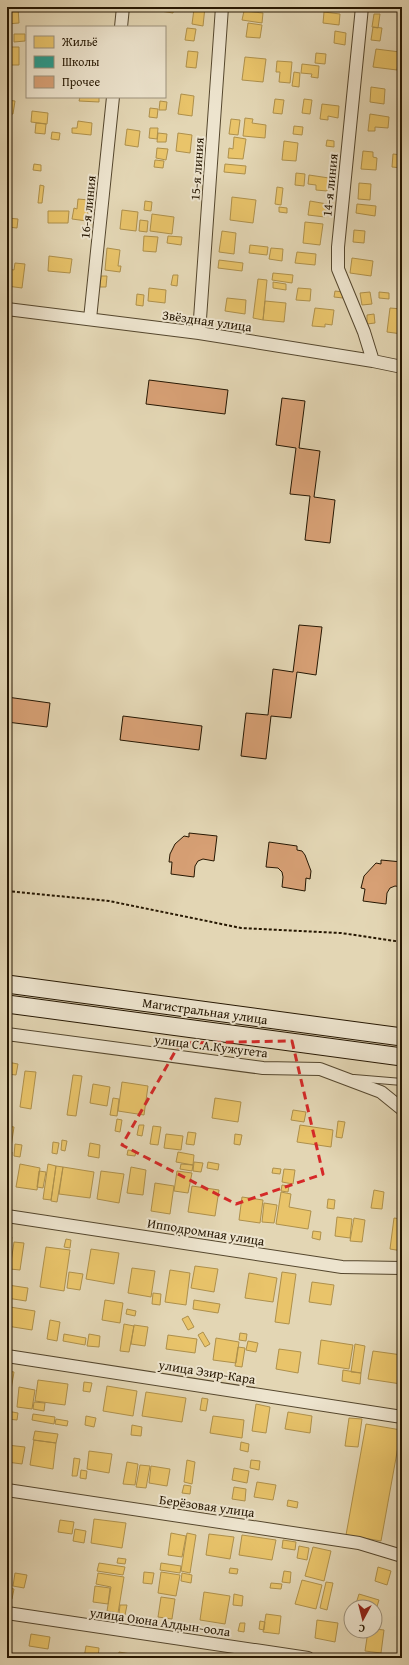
<svg xmlns="http://www.w3.org/2000/svg" width="409" height="1665" font-family="'Gentium Book Plus',serif">
  <rect width="100%" height="100%" fill="#e3d6b4"/>
  <filter id="stains"><feTurbulence type="fractalNoise" baseFrequency=".005" numOctaves="4"/><feColorMatrix values="0 0 0 0 .2 0 0 0 0 .09 0 0 0 0 .02 0 0 0 .5 -.17"/></filter>
  <radialGradient id="worn" r=".72"><stop offset=".6" stop-color="#630" stop-opacity="0"/><stop offset="1" stop-color="#630" stop-opacity=".3"/></radialGradient>
  <path fill="#e9c46a" stroke="#ae904b" d="M7,7H18L19,23L7,24Z
    M68,7H78L79,11H68Z
    M154,7H174L173,13L154,10Z
    M188,7H205L203,26L192,24L194,9L188,8Z
    M244,11L263,13L262,23L242,20Z
    M324,12L340,14L339,25L323,23Z
    M374,14H380L378,28L372,27Z
    M248,23L262,25L260,38L246,37Z
    M373,27L382,28L380,41L371,40Z
    M187,28L196,29L194,41L185,40Z
    M335,31L346,33L345,45L334,43Z
    M14,34H25V41L14,42Z
    M7,47H19V65H7Z
    M376,49L400,52L397,70L373,67Z
    M188,51L198,52L196,68L186,67Z
    M316,53L326,54L325,64L315,63Z
    M245,57L266,59L263,82L242,80Z
    M277,61L292,62L290,83L279,82L280,72H276Z
    M302,64L319,66L318,78L311,77L312,74L301,73Z
    M294,72L300,73L299,87L292,86Z
    M371,87L385,89L384,104L370,102Z
    M181,94L194,96L192,116L178,114Z
    M80,97H99V102L79,101Z
    M275,99L284,100L282,114L273,113Z
    M304,99L312,100L310,114L302,113Z
    M7,100L15,101L13,114H7Z
    M160,101L167,102L166,110H159Z
    M322,104L339,106L338,118L328,116V120L320,119Z
    M150,108L158,109L157,118L149,117Z
    M32,111L48,113L47,124L31,122Z
    M370,114L389,117L388,128L375,127V131H368Z
    M245,118L253,119L252,123L266,125L265,138L243,136Z
    M231,119L240,120L238,135L229,134Z
    M78,121L92,123L91,135L72,133V128H77Z
    M36,123L46,124L45,134L35,133Z
    M294,126L303,127L302,135L293,134Z
    M150,128H158L157,139L149,138Z
    M127,129L140,131L138,147L125,145Z
    M52,132L60,133L59,140L51,139Z
    M158,133L167,134L166,142H157Z
    M178,133L192,135L190,153L176,151Z
    M234,137L246,139L243,159L228,158L229,148L233,149Z
    M327,140L334,141V147L326,146Z
    M284,141L298,143L296,161L282,160Z
    M157,148L168,149L166,160L156,158Z
    M363,151L373,152V157L377,158L376,170L361,169Z
    M393,154L402,155V168L392,167Z
    M155,160L164,161L163,168L154,167Z
    M34,164L41,165V171L33,170Z
    M225,164L246,166L245,174L224,172Z
    M296,173L305,174L304,186L295,185Z
    M309,175L329,178L327,191L316,190V185L308,184Z
    M359,183L371,184L370,200L358,199Z
    M40,185L44,186L42,203H38Z
    M277,187L283,188L281,205L275,204Z
    M232,197L256,200L253,223L230,220Z
    M78,199L89,200L87,221L72,219L74,208L77,209Z
    M145,201L152,202L151,211L144,210Z
    M310,201L327,204L325,217L308,215Z
    M357,204L376,206L375,216L356,213Z
    M279,207L287,208V213L279,212Z
    M122,210L138,212L136,231L120,229Z
    M48,211H69L68,223H48Z
    M152,214L174,217L172,234L150,231Z
    M8,218L18,219L17,228L7,227Z
    M140,220L148,221L147,232L139,231Z
    M305,222L323,224L320,245L303,243Z
    M354,230L365,231L364,243L353,242Z
    M222,231L236,233L234,254L219,252Z
    M144,236L158,237L156,252L143,251Z
    M168,236L182,237L181,245L167,243Z
    M250,245L268,247L267,255L249,253Z
    M107,248L120,250L118,266H121L120,272L105,270Z
    M271,248L283,249L282,261L269,259Z
    M297,252L316,254L315,265L295,263Z
    M49,256L72,259L70,273L48,271Z
    M352,258L373,261L371,276L350,273Z
    M219,260L243,263L242,271L218,268Z
    M15,263L25,264L22,288L7,286V269L14,270Z
    M273,273L293,275L292,283L272,280Z
    M173,275H178L177,286L171,285Z
    M101,276H107L106,287H100Z
    M258,279L267,280L263,320L253,318Z
    M273,282L286,284V290L273,288Z
    M149,288L166,290L165,303L148,301Z
    M298,288L311,289L310,301L296,300Z
    M335,291L343,292V298L334,297Z
    M370,292L372,304L362,305L360,293Z
    M379,292L389,293V299L379,298Z
    M137,294L144,295L143,306L136,305Z
    M227,298L246,300L245,314L225,311Z
    M265,301L286,303L284,322L263,320Z
    M315,308L334,310L332,325L325,324V327L312,326Z
    M390,308L402,309V334L387,332Z
    M374,314L375,323L367,324V315Z
    M7,1062L18,1064L16,1075L7,1074Z
    M25,1071L36,1072L31,1109L20,1107Z
    M73,1075L82,1076L76,1116L67,1115Z
    M122,1082L148,1086L144,1115L118,1111Z
    M93,1084L110,1087L107,1106L90,1103Z
    M113,1098L119,1099L117,1116L110,1115Z
    M215,1098L241,1102L238,1122L212,1118Z
    M293,1110L306,1112L304,1122L291,1120Z
    M117,1119L122,1120L120,1132L115,1131Z
    M338,1121L345,1122L342,1138L336,1137Z
    M139,1125H144L142,1136L137,1135Z
    M300,1125L333,1130L331,1147L297,1142Z
    M7,1126L14,1127L11,1147H7Z
    M153,1126L161,1127L158,1145L150,1144Z
    M188,1132L196,1133L194,1145L186,1144Z
    M166,1134L183,1136L181,1150L164,1148Z
    M235,1134L242,1135L240,1145L234,1144Z
    M62,1140L67,1141L65,1151L61,1150Z
    M53,1142L59,1143L57,1154L52,1153Z
    M90,1143L100,1145L99,1158L88,1156Z
    M15,1144L22,1145L20,1157L14,1156Z
    M128,1150L136,1151L135,1156L127,1155Z
    M7,1151L12,1152L11,1163L7,1162Z
    M178,1152L194,1155L193,1165L176,1162Z
    M194,1162L203,1163L201,1172L193,1171Z
    M208,1162L219,1164L218,1170L207,1168Z
    M20,1164L40,1168L37,1190L16,1187Z
    M48,1164L56,1166L51,1200L43,1199Z
    M181,1164L193,1165L192,1171L180,1169Z
    M56,1166L63,1167L57,1202L51,1201Z
    M63,1167L94,1172L90,1198L59,1194Z
    M131,1167L146,1170L143,1195L127,1193Z
    M273,1168L281,1169L280,1174L272,1173Z
    M284,1169L295,1170L293,1184L282,1182Z
    M39,1171L46,1172L43,1188L37,1187Z
    M101,1171L124,1174L119,1203L97,1199Z
    M177,1171L192,1173L188,1193L174,1191Z
    M155,1183L174,1186L170,1214L151,1211Z
    M282,1185L289,1186L288,1192L281,1191Z
    M192,1186L219,1190L215,1216L188,1212Z
    M374,1190L384,1192L382,1209L371,1208Z
    M281,1192L291,1194L289,1207L311,1211L308,1229L276,1224Z
    M242,1197L263,1200L260,1223L239,1220Z
    M328,1199L335,1200L334,1209L327,1208Z
    M264,1203L277,1205L274,1223L262,1222Z
    M337,1217L352,1219L350,1238L335,1236Z
    M354,1218L365,1220L362,1242L350,1241Z
    M394,1218L402,1219V1251L390,1249Z
    M313,1231L321,1232L320,1240L312,1238Z
    M7,1237H12L7,1273Z
    M66,1239L71,1240L70,1248L64,1247Z
    M14,1242L24,1243L20,1270L10,1269Z
    M46,1247L70,1250L64,1291L40,1287Z
    M91,1249L119,1253L114,1284L86,1279Z
    M195,1266L218,1269L214,1292L191,1288Z
    M132,1268L155,1271L151,1297L128,1293Z
    M170,1270L190,1273L186,1305L165,1302Z
    M69,1272L83,1274L80,1290L67,1288Z
    M282,1272L296,1274L289,1324L275,1322Z
    M249,1273L277,1278L273,1302L245,1298Z
    M312,1282L334,1285L331,1305L309,1302Z
    M8,1285L28,1288L26,1301L7,1298Z
    M153,1293L161,1294L160,1305L152,1304Z
    M105,1300L123,1303L120,1323L102,1320Z
    M194,1300L220,1304L218,1313L193,1309Z
    M10,1307L35,1311L32,1330L7,1326Z
    M127,1309L136,1311L135,1316L126,1314Z
    M188,1316L194,1327L188,1330L182,1319Z
    M50,1320L60,1322L57,1341L47,1339Z
    M124,1324L134,1326L129,1352L120,1351Z
    M134,1325L148,1327L145,1346L131,1344Z
    M203,1332L210,1344L205,1347L198,1335Z
    M240,1333L247,1334L246,1341L239,1340Z
    M64,1334L86,1338L85,1345L63,1341Z
    M89,1334L100,1336L99,1347L87,1346Z
    M168,1335L197,1339L195,1353L166,1349Z
    M216,1338L239,1342L236,1363L213,1360Z
    M321,1340L353,1345L349,1369L318,1364Z
    M248,1341L258,1343L256,1352L246,1350Z
    M355,1344L365,1346L361,1373L351,1372Z
    M238,1347L245,1348L242,1367L235,1366Z
    M279,1349L301,1352L298,1373L276,1369Z
    M373,1351L402,1355L401,1384L368,1379Z
    M343,1370L361,1373L360,1384L342,1381Z
    M7,1371L14,1372L10,1396L7,1395Z
    M38,1380L68,1384L65,1405L35,1401Z
    M84,1382L92,1383L90,1392L83,1391Z
    M107,1386L137,1391L133,1416L103,1411Z
    M19,1387L35,1390L32,1409L17,1407Z
    M146,1392L186,1398L182,1422L142,1416Z
    M202,1398L208,1399L206,1411L200,1410Z
    M34,1402L45,1403L44,1411L33,1409Z
    M256,1404L270,1407L266,1433L252,1431Z
    M7,1411L18,1413L17,1420L7,1419Z
    M288,1412L312,1416L310,1433L285,1429Z
    M33,1414L55,1417L54,1424L32,1420Z
    M86,1416L96,1418L94,1427L85,1425Z
    M213,1416L244,1420L242,1438L210,1433Z
    M349,1418L362,1419L358,1447L345,1446Z
    M56,1419L68,1421L67,1426L55,1424Z
    M366,1424L401,1430L381,1541L346,1535Z
    M132,1425L142,1427L141,1436L131,1435Z
    M35,1431L58,1434L56,1443L33,1440Z
    M34,1440L56,1443L53,1469L30,1465Z
    M241,1442L249,1444L248,1452L240,1450Z
    M7,1445L25,1447L22,1464L7,1462Z
    M89,1451L112,1454L109,1473L87,1469Z
    M74,1458L80,1459L77,1476H72Z
    M187,1460L195,1462L192,1484L184,1482Z
    M251,1460L260,1461L259,1470L250,1468Z
    M127,1462L138,1464L135,1485L123,1484Z
    M140,1465L150,1466L146,1488L136,1487Z
    M151,1466L170,1469L167,1486L149,1483Z
    M234,1468L249,1471L247,1483L232,1480Z
    M81,1470L87,1471L86,1479L80,1478Z
    M257,1482L276,1485L273,1500L254,1497Z
    M184,1485L191,1486L190,1494L182,1493Z
    M234,1487L246,1489L245,1501L232,1499Z
    M288,1500L298,1502L297,1508L287,1506Z
    M94,1519L126,1523L122,1548L91,1543Z
    M60,1520L74,1522L72,1534L58,1532Z
    M75,1529L86,1531L84,1543L73,1541Z
    M171,1533L186,1536L182,1557L168,1555Z
    M187,1533L196,1535L190,1573L181,1571Z
    M209,1534L234,1537L230,1559L206,1555Z
    M242,1535L276,1540L272,1560L239,1555Z
    M283,1540L296,1542L295,1550L282,1548Z
    M299,1546L309,1548L307,1560L297,1558Z
    M313,1547L331,1551L324,1581L305,1576Z
    M118,1558L126,1559L125,1564L117,1563Z
    M99,1563L125,1567L123,1575L97,1571Z
    M161,1563L181,1566L180,1573L160,1570Z
    M378,1567L391,1571L387,1585L375,1581Z
    M230,1568L238,1569L237,1574L229,1573Z
    M284,1571L291,1572L290,1583L282,1582Z
    M144,1572L154,1573L152,1584L143,1583Z
    M161,1572L180,1575L176,1596L158,1593Z
    M15,1573L27,1575L24,1588L13,1586Z
    M98,1573L124,1577L118,1613L107,1611L111,1587L96,1584Z
    M182,1573L192,1575L191,1583L181,1581Z
    M302,1580L322,1585L316,1609L295,1604Z
    M326,1582L333,1583L327,1610L320,1608Z
    M271,1583L282,1584L281,1589L270,1588Z
    M95,1586L110,1588L108,1604L93,1602Z
    M8,1588L14,1589L12,1599H7Z
    M204,1592L230,1596L225,1624L200,1620Z
    M234,1594L243,1596L242,1606L233,1605Z
    M359,1594L379,1600L375,1613V1607H355Z
    M161,1597L175,1599L172,1619L158,1617Z
    M120,1605H127L125,1615L119,1614Z
    M266,1614L281,1616L279,1634L263,1632Z
    M317,1620L338,1623L335,1642L315,1638Z
    M260,1621L265,1622L264,1630L259,1629Z
    M240,1623H245L244,1632L238,1631Z
    M375,1629L384,1630L381,1653L365,1651L368,1631H375Z
    M31,1634L50,1637L48,1649L29,1646Z
    M86,1646L99,1648L98,1658H84Z
    M119,1652L137,1655L136,1658H118Z"/>
  <path fill="#2a9d8f" stroke="#297565" d="M7,386L11,387L7,415Z"/>
  <path fill="#d7a075" stroke="#261702" d="M149,380L228,390L225,414L146,404Z
    M282,398L305,401L299,448L320,451L314,497L335,500L330,543L305,540L310,496L290,494L296,448L276,445Z
    M299,625L322,627L316,675L297,672L291,718L271,716L266,759L241,756L246,713L268,715L273,669L293,672Z
    M7,697L50,703L47,727L7,722Z
    M123,716L202,726L199,750L120,740Z
    M189,833L217,836L214,861L203,859L198,861L195,866L194,877L171,874L172,862H169L170,854L175,844L184,836L189,837Z
    M269,842L297,846V850L302,851L305,855L311,871L310,879L306,878L305,891L282,887L283,877L282,872L278,868L266,867Z
    M381,860L402,862V887L395,886L390,888L387,893L386,904L363,901L365,889L361,888L364,876L376,863L381,864Z"/>
  <g fill="none" stroke-linecap="round" stroke-linejoin="round">
    <g stroke="#55472e" stroke-width="8">
      <path id="service" d="M354,1078L402,1082"/>
    </g>
    <g stroke="#55472e" stroke-width="14">
      <path id="minor" d="M362,7L338,247V269L364,332L373,361
        M121,27L123,7
        M7,309L199,333L373,361L402,367
        M90,319L113,97
        M199,333L222,7
        M7,1034L263,1068L320,1069L381,1092L402,1109
        M7,1216L342,1267L402,1268
        M7,1356L402,1417
        M7,1490L359,1543L402,1556
        M7,1613L308,1658"/>
    </g>
    <g stroke="#261702" stroke-width="19">
      <path id="secondary" d="M7,984L402,1037
        M7,1004L402,1057"/>
    </g>
    <path stroke="#261702" stroke-width="2" stroke-dasharray="3 2" stroke-linecap="butt" d="M7,891L109,901L241,928L341,933L402,942"/>
    <use href="#service" stroke="#ede4ce" stroke-width="6"/>
    <use href="#minor" stroke="#ede4ce" stroke-width="12"/>
    <use href="#secondary" stroke="#ede4ce" stroke-width="17"/>
  </g>
  <path fill="none" stroke="#d62828" stroke-width="3" stroke-dasharray="8 5" stroke-linejoin="round" d="M292,1041L323,1174L236,1204L122,1145L180,1043Z"/>
  <g text-anchor="middle" dominant-baseline="central" stroke-width="4" stroke-linejoin="round" paint-order="stroke">
    <g font-size="13" fill="#261702" stroke="#ede4ce">
      <text transform="translate(197 169) rotate(-86)">15-я линия</text>
      <text transform="translate(330 185) rotate(-84)">14-я линия</text>
      <text transform="translate(88 207) rotate(-84)">16-я линия</text>
      <text transform="translate(207 321) rotate(8)">Звёздная улица</text>
      <text transform="translate(205 1011) rotate(8)">Магистральная улица</text>
      <text transform="translate(211 1046) rotate(7)">улица С.А.Кужугета</text>
      <text transform="translate(206 1232) rotate(9)">Ипподромная улица</text>
      <text transform="translate(207 1372) rotate(9)">улица Эзир-Кара</text>
      <text transform="translate(207 1506) rotate(8)">Берёзовая улица</text>
      <text transform="translate(160 1622) rotate(8)">улица Оюна Алдын-оола</text>
    </g>
  </g>
  <rect width="409" height="1665" fill="none" stroke="#e3d6b4" stroke-width="24"/>
  <rect x="8" y="8" width="393" height="1649" fill="none" stroke="#261702" stroke-width="2"/>
  <rect x="12" y="12" width="385" height="1641" fill="none" stroke="#261702"/>
  <rect x="26" y="26" width="140" height="72" fill="#ede4ce" stroke="#9d927c"/>
  <rect x="34" y="36" width="20" height="12" fill="#e9c46a" stroke="#9d927c"/>
  <text x="62" y="46" font-size="12" fill="#261702">Жильё</text>
  <rect x="34" y="56" width="20" height="12" fill="#2a9d8f" stroke="#9d927c"/>
  <text x="62" y="66" font-size="12" fill="#261702">Школы</text>
  <rect x="34" y="76" width="20" height="12" fill="#d7a075" stroke="#9d927c"/>
  <text x="62" y="86" font-size="12" fill="#261702">Прочее</text>
  <g transform="translate(363 1619) rotate(187)"><circle r="19" fill="#ede4ce" stroke="#9d927c"/>
  <path d="M0-3L7 15L0 10L-7 15Z" fill="#8f2418"/>
  <text y="-6" font-size="11" font-weight="bold" text-anchor="middle" fill="#261702">С</text>
  </g>
  <rect width="100%" height="100%" filter="url(#stains)"/>
  <rect width="100%" height="100%" fill="url(#worn)"/>
</svg>
